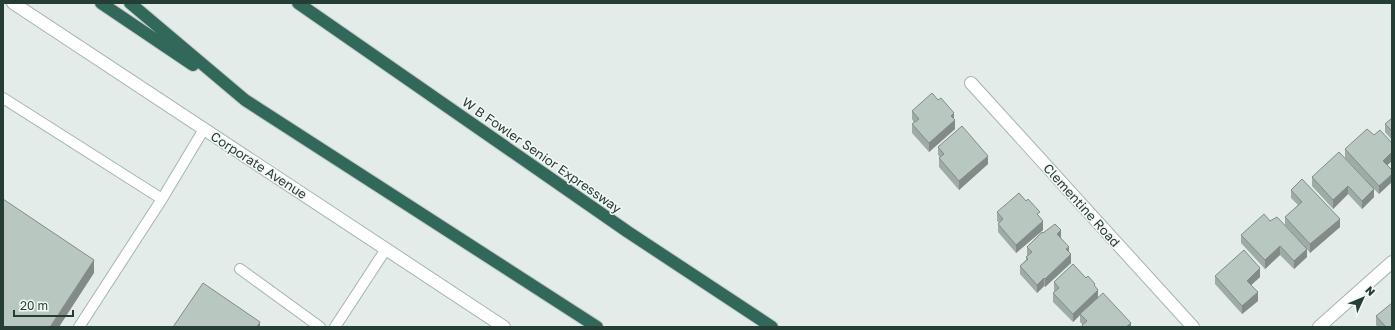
<svg xmlns="http://www.w3.org/2000/svg" width="1395" height="330" font-family="'Golos Text',sans-serif">
  <rect width="100%" height="100%" fill="#e3ece8"/>
  <g fill="none" stroke-linecap="round" stroke-linejoin="round">
    <g stroke="#a6b4af" stroke-width="12">
      <path id="service" d="M3,98L162,199L204,129
        M240,269L320,327
        M79,327L162,199
        M335,327L386,249"/>
    </g>
    <g stroke="#a6b4af" stroke-width="14">
      <path id="minor" d="M971,83L1193,327
        M1319,327L1392,262"/>
    </g>
    <g stroke="#a6b4af" stroke-width="14">
      <path id="tertiary" d="M13,3L504,327"/>
    </g>
    <g stroke="#c2c9c6" stroke-width="14">
      <path id="motorway" d="M101,3L193,65
        M130,3L245,100L597,327
        M298,3L628,232L772,327"/>
    </g>
    <use href="#service" stroke="#fff" stroke-width="10"/>
    <use href="#minor" stroke="#fff" stroke-width="12"/>
    <use href="#tertiary" stroke="#fff" stroke-width="12"/>
    <use href="#motorway" stroke="#31685a" stroke-width="12"/>
  </g>
  <path fill="#9faba6" d="M912,111L954,119L955,129L929,152L912,133V124L914,123L912,119Z
    M1392,118V140L1385,132V124Z
    M1374,135L1392,143V161L1387,165L1379,194L1374,189V197L1362,209L1348,194L1333,209L1312,186V177L1365,179L1345,158V149Z
    M938,147L988,164L959,190L939,167V158L940,157L938,155Z
    M1291,190L1340,227L1310,253L1307,249V257L1294,269L1280,255L1265,269L1241,243V235L1298,239L1285,225V217L1298,205L1291,198Z
    M997,212L1040,217L1043,230L1016,253L998,232V224L999,223L997,221Z
    M1043,233L1061,238L1069,253L1071,263L1045,287L1044,286L1037,293L1020,274V266L1026,260V257L1027,256V247Z
    M1215,276L1260,277L1251,285L1258,301L1242,314L1215,284Z
    M1054,282L1095,287L1098,298L1131,327H1082V325H1083L1080,322V315L1073,322L1053,302V293L1055,292L1054,291Z
    M1376,316L1392,327H1378L1376,325Z"/>
  <path fill="#828b87" d="M954,113V121L955,120V129L929,152V143Z
    M1392,152V161L1383,169V161Z
    M988,156V164L959,190V181Z
    M1392,174V182L1379,194V186Z
    M1348,186V194L1333,209V200Z
    M1374,189V197L1362,209V201Z
    M1340,219V227L1310,253V244Z
    M1043,221V230L1016,253V245Z
    M1061,230V239L1057,234Z
    M1280,246V255L1265,269V260Z
    M1069,247V256L1066,249Z
    M1307,249V257L1294,269V261Z
    M1071,254V263L1045,287V279Z
    M94,260V273L59,327H50Z
    M1260,268V277L1247,289V281Z
    M1044,278V286L1037,293V285Z
    M1098,290V298L1080,314V315L1073,322V314Z
    M1258,292V301L1242,314V306Z
    M260,322V327H257Z
    M1131,323V327H1126Z"/>
  <path fill="#b9c7c1" stroke="#828b87" d="M932,93L938,100L941,98L954,113L951,116L955,120L929,143L912,124L919,119L912,111Z
    M1392,118V131L1385,124Z
    M962,126L988,156L959,181L939,158L944,154L938,147Z
    M1367,129L1374,135L1380,130L1392,143V152L1383,161L1392,170V174L1379,186L1345,149Z
    M1339,152L1374,189L1362,201L1348,186L1333,200L1312,177Z
    M1302,179L1340,219L1310,244L1285,217L1302,202L1291,190Z
    M1019,193L1026,201L1028,199L1040,212L1037,214L1043,221L1016,245L998,224L1003,219L997,212Z
    M3,199L94,260L50,327H3Z
    M1264,214L1270,221L1277,217L1307,249L1294,261L1280,246L1265,260L1241,235Z
    M1055,224L1061,230L1057,234L1069,247L1066,249L1071,254L1045,279L1044,278L1037,285L1020,266L1028,259L1026,257L1032,252L1027,247L1042,232L1043,233Z
    M1244,250L1260,268L1247,281L1258,292L1242,306L1215,276Z
    M1073,264L1086,278L1088,276L1095,284L1094,285L1098,290L1073,314L1053,293L1059,288L1054,282Z
    M203,283L260,322L257,327H173Z
    M1103,293L1131,323L1126,327H1083L1082,325L1087,321L1080,314Z
    M1392,303V327H1386L1376,316Z"/>
  <g text-anchor="middle" dominant-baseline="central" stroke-width="3" stroke-linejoin="round" paint-order="stroke">
    <g font-size="13" fill="#243d35" stroke="#f4f9f6">
      <text transform="translate(542 155) rotate(35)">W B Fowler Senior Expressway</text>
      <text transform="translate(259 165) rotate(33)">Corporate Avenue</text>
      <text transform="translate(1082 205) rotate(48)">Clementine Road</text>
    </g>
  </g>
  <rect width="1395" height="330" fill="none" stroke="#243d35" stroke-width="8"/>
  <g transform="translate(1363 298) rotate(46)" stroke="#f4f9f6" stroke-width="3" paint-order="stroke">
  <path d="M0-3L7 15L0 10L-7 15Z" fill="#243d35"/>
  <text y="-6" font-size="11" font-weight="bold" text-anchor="middle" fill="#243d35">N</text>
  </g>
  <path d="M14 310v6h59v-6" fill="none" stroke="#243d35" stroke-width="2"/>
  <text x="20" y="310" font-size="12" fill="#243d35" stroke="#f4f9f6" stroke-width="3" paint-order="stroke">20 m</text>
</svg>
